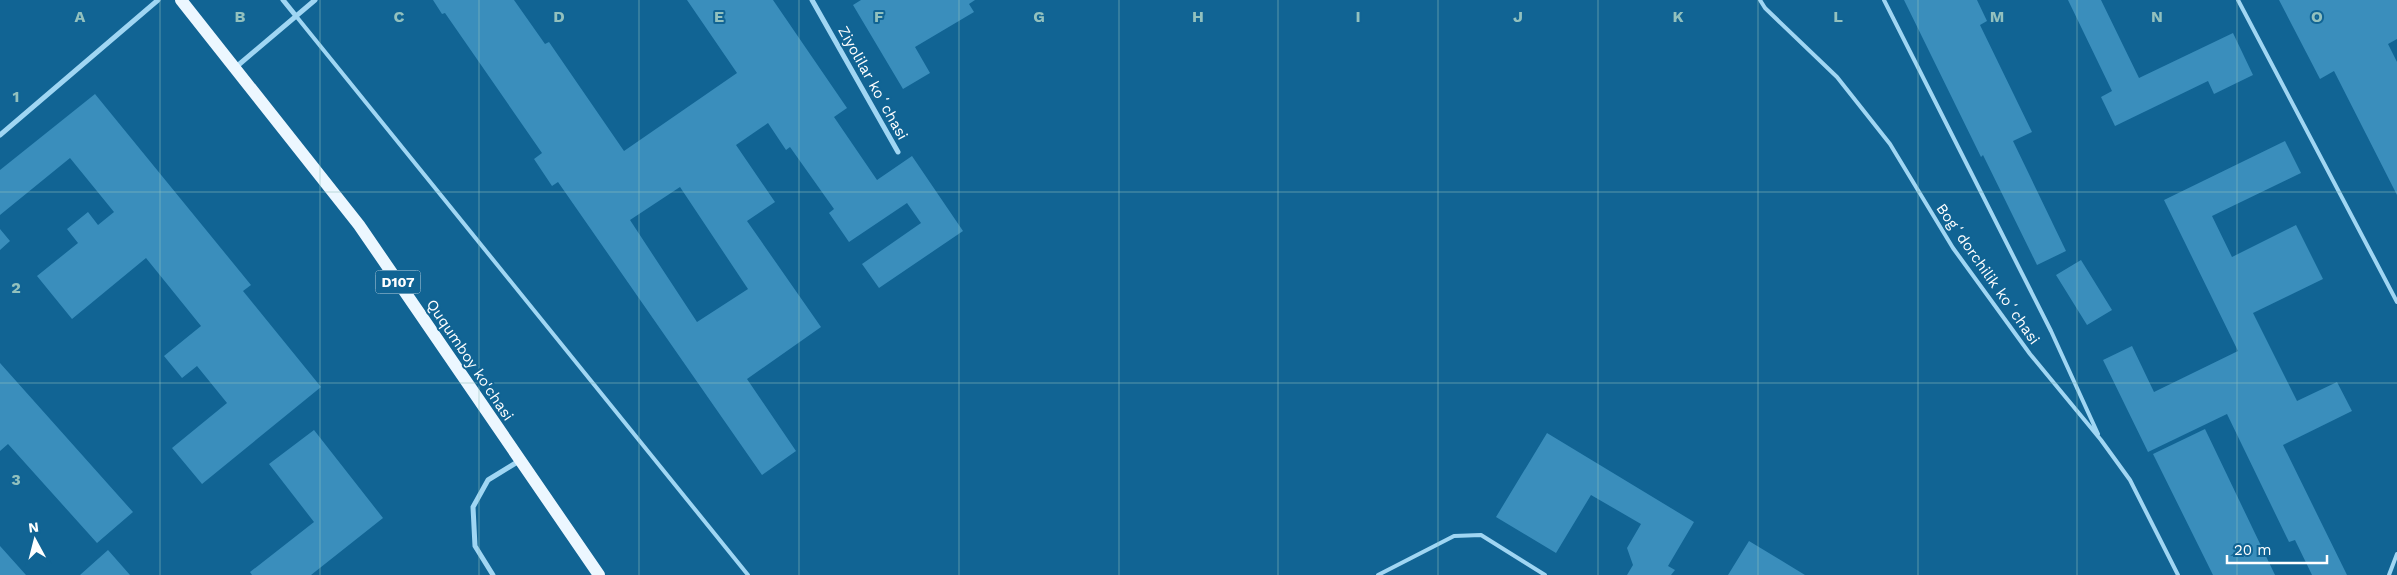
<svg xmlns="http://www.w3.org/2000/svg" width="2397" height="575" font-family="'Work Sans',sans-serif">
  <rect width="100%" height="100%" fill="#116494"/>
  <path fill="#3a8ebc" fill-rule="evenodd" d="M433,0H514L545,44L549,42L624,151L737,73L687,0H773L847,108L834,117L877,180L912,156L963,231L879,288L862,264L921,223L907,203L849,242L829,213L834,209L790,147L786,150L768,123L736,145L775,202L747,221L821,327L747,379L796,451L762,475L558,182L552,186L534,159L542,153L445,13L442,14ZM680,187L748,289L697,322L630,220Z
    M861,0H975L969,4L974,12L915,47L930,73L903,89L853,5Z
    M1904,0H1977L1987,21L1980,25L2032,132L2013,141L2066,251L2037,265L1983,155L1981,157Z
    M2068,0H2101L2139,78L2233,33L2253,75L2214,94L2208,81L2115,126L2101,97L2112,91Z
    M2279,0H2397V39L2388,44L2397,62V195L2334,71L2320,79Z
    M95,94L251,285L243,291L321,387L202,484L172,448L227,403L197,366L182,378L164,356L201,326L146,258L72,319L37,276L78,243L67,229L88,212L98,225L114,212L70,158L0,215V170Z
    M2285,141L2301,173L2212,216L2232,257L2296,225L2323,279L2253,313L2297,401L2337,382L2352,411L2283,445L2347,575H2312L2295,540L2289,542L2227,414L2148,452L2103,360L2132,346L2154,392L2238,351L2164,200Z
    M0,229L10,241L0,250Z
    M2081,260L2112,310L2087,325L2056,275Z
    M0,363L133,512L97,543L8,444L0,451Z
    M2205,429L2275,575H2213L2153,454Z
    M314,430L383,518L311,575H252L250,572L314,522L269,464Z
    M1547,433L1694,522L1668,566L1675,570L1671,575H1627L1633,565L1627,548L1641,524L1591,495L1556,553L1496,517Z
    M1749,541L1805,575H1728Z
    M0,546L26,575H0Z
    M108,550L130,575H80Z"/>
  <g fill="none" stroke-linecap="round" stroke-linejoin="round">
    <path stroke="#a0d6f3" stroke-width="4" d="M1760,0L1765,8L1837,77L1890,144L1953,248L2030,354L2101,440L2130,480L2178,575
      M1884,0L2051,331L2098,434
      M2238,0L2397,302
      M296,16L748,575
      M1378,575L1454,536L1481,535L1545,575
      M2389,575L2397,554"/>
    <path stroke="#a0d6f3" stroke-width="5" d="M283,0L296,16
      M812,0L898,152
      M236,67L315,0
      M0,135L158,0
      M493,575L475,546L473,507L488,480L519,461"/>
    <path stroke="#ecf7ff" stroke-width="12" d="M181,0L359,225L599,575"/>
  </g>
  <path fill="none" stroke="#93c1be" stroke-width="1" stroke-opacity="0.55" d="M160,0V575M320,0V575M479,0V575M639,0V575M799,0V575M959,0V575M1119,0V575M1278,0V575M1438,0V575M1598,0V575M1758,0V575M1918,0V575M2077,0V575M2237,0V575M0,192H2397M0,383H2397"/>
  <g text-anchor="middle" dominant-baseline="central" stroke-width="4" stroke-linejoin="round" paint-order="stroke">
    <rect fill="#116494" stroke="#b8d0df" stroke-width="1" x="375.5" y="270.5" width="45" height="23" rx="4"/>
    <g font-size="14" font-weight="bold" fill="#fff">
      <text x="398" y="282">D107</text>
    </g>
    <g font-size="15" fill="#fff" stroke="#116494">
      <text transform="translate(873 83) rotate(61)">Ziyolilar koʻchasi</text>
      <text transform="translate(1988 274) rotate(55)">Bogʻdorchilik koʻchasi</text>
      <text transform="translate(470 360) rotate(56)">Ququmboy ko'chasi</text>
    </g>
  </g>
  <g font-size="16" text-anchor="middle" font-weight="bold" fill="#93c1be" stroke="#116494" stroke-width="4" stroke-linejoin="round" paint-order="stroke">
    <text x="80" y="22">A</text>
    <text x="240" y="22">B</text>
    <text x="399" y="22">C</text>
    <text x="559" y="22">D</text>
    <text x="719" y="22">E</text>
    <text x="879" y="22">F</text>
    <text x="1039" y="22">G</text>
    <text x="1198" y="22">H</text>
    <text x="1358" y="22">I</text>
    <text x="1518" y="22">J</text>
    <text x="1678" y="22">K</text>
    <text x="1838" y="22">L</text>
    <text x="1997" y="22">M</text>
    <text x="2157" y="22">N</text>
    <text x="2317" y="22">O</text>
    <text x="16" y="102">1</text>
    <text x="16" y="293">2</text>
    <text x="16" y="485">3</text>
  </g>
  <g transform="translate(35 540) rotate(353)" stroke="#116494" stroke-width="4" paint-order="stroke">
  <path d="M0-4L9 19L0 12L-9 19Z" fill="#ffffff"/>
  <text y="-8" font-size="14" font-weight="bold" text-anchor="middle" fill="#ffffff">N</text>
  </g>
  <path d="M2227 555v8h100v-8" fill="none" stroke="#ffffff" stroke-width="2.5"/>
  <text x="2234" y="555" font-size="15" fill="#ffffff" stroke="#116494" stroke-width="4" paint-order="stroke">20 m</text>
</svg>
